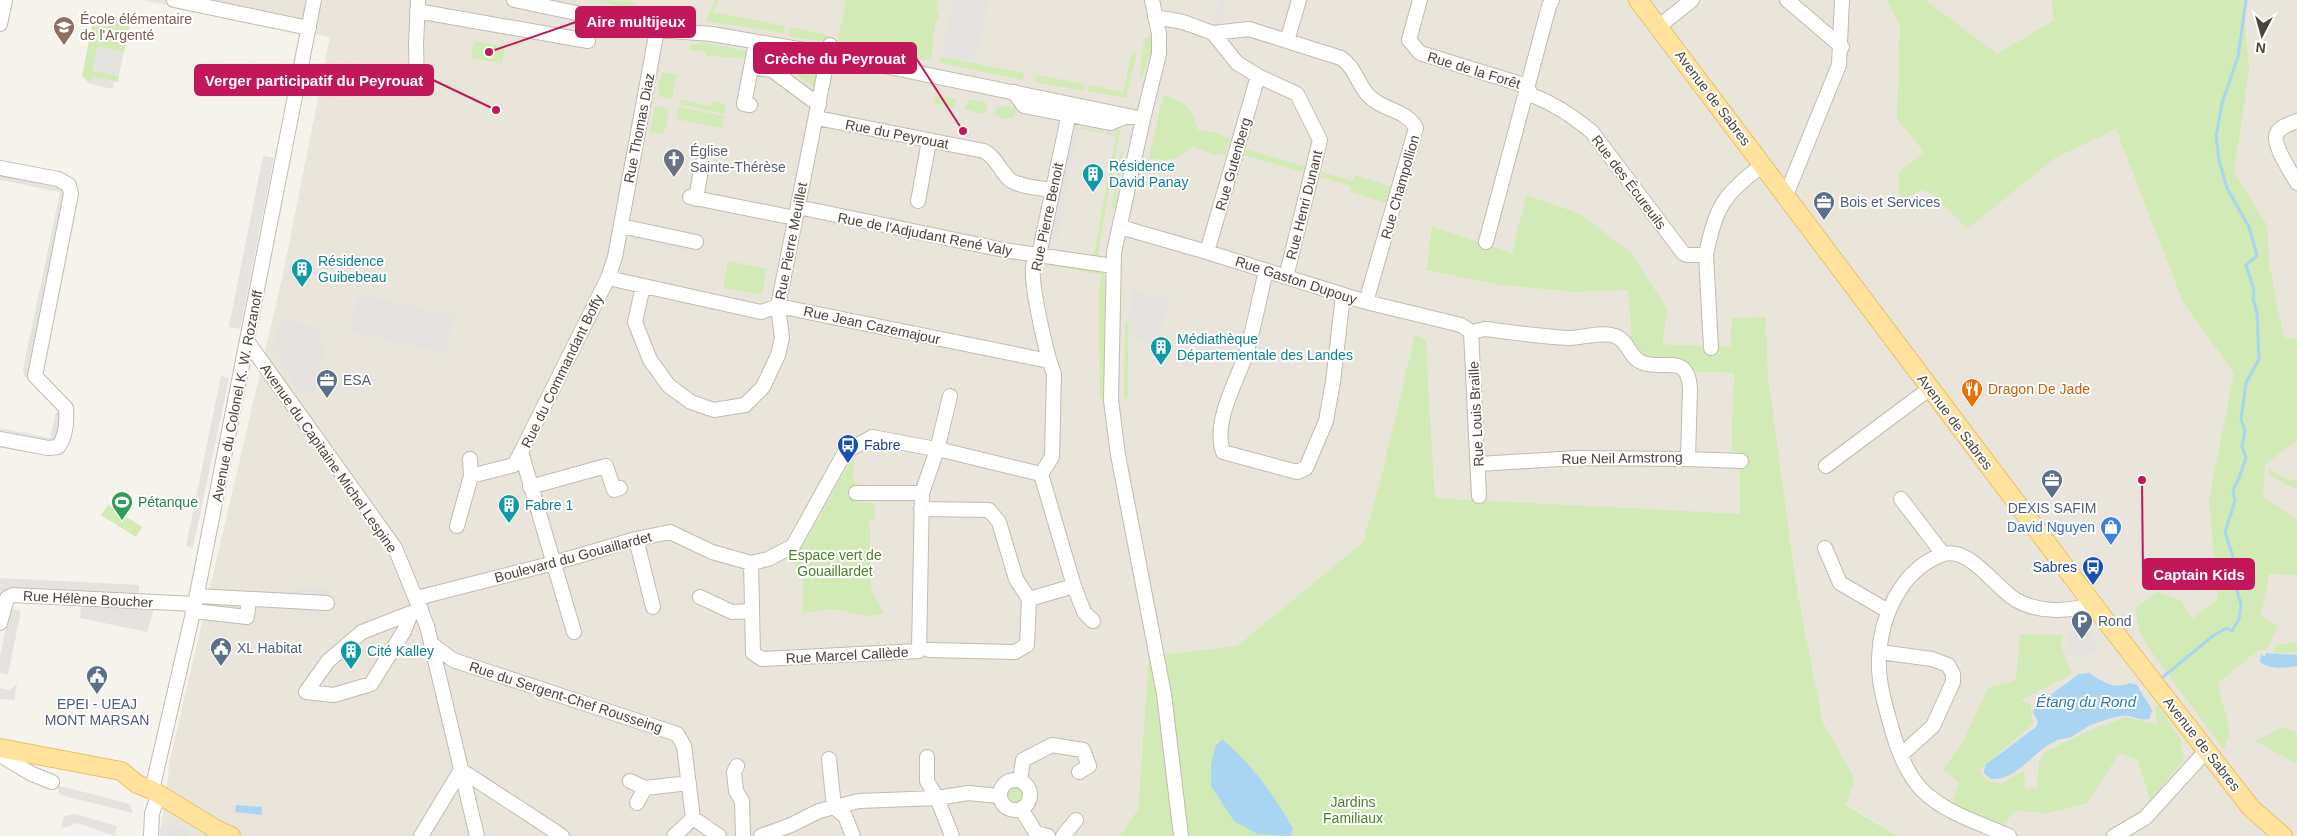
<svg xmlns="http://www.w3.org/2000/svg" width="2297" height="836" font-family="Helvetica,sans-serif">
  <rect width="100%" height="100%" fill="#f6f3ec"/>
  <path fill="#eae5da" d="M142,0H2297V836H1897L1846,804L1855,779L1823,722L1797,589L1768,376L1766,317L1731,347L1661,344L1668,309L1526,195L1512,253L1432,226L1426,270L1499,285L1573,292L1628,289L1631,328L1630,338L1643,356L1679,359L1689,365L1692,372L1734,373L1731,451H1739L1740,515L1435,498L1426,341L1384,467L1363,542L1237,646L1149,656L1138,809L1120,836H160L170,760L283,274L330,37Z"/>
  <path fill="#efe8d6" d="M626,0H695L693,13Z"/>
  <path fill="#d2eab5" d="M595,0L636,2L634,10Z
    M715,0H719L713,12L785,26L784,34C758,28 732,25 706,21Z
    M846,0H938L936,9L939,10V17L935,23L931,61L882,52L884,46L880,45L878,52L837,44Z
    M1886,0H1925L1997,54L2053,21L2052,0H2243L2249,69L2234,173L2267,225L2270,268L2284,339L2297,338V441L2265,464L2263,497L2297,519V575L2269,574L2261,616L2278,626L2267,649L2257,651L2218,683L2230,732L2224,750L2150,650L2138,630L2136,608L2157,592L2180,600L2192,619L2218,599L2209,500L2234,373L2183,302L2116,129L2055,158L1967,229L1937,198L1923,189L1900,201L1898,173L1924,152L1897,119L1900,24Z
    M128,17L131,21L124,52L98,47L93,70L119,76L118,82L92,77L90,84L82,76L92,25L96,22Z
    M790,27L827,35L825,42L788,36Z
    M1154,36L1155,58L1149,56L1142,78H1140L1144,38Z
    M475,41L505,47L502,64L472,58L473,52H471Z
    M700,42L750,52L749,58L706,56V52L689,50L691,44L699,45Z
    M1132,52H1137L1126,98L1088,91L1089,85L1123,92Z
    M942,57L1024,73L1023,80L937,62Z
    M754,60L818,69L815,88L789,70L753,65Z
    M662,72L677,75L672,99L657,96Z
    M1036,75L1085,84L1084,91L1035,82Z
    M936,95L956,99L954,108L940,104L934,105Z
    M1163,95C1186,102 1192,106 1198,130L1222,134V136L1230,139L1225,155L1217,153L1216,156L1193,146C1179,160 1168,162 1149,158Z
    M680,99L710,106L711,101L726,104L724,114L679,104Z
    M969,99L986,102V113L982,114L964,109Z
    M655,106L669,109L664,134L650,132Z
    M1000,106L1016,107L1014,117L1004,119L994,115L996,108Z
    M679,107L724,116L722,128L676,119Z
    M1073,120C1092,134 1099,124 1118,128L1120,131L1097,259L1093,258L1116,136L1071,127Z
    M1242,148L1307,167L1306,173L1240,154Z
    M1121,151H1123L1115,209L1111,208Z
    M1322,172L1353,181L1355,175L1392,187L1387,203L1350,192L1351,186L1320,177Z
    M1526,195L1580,214L1630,252L1668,310L1662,344L1731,347L1732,318L1766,317L1768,376L1797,589L1823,722L1855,779L1846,805L1897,836H1120L1138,809L1149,656L1237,646L1363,542L1384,467L1415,334L1426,341L1435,498L1740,514L1739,452L1731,451L1734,373L1692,372C1683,353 1661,358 1643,356L1630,338L1631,328L1628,290L1573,292L1499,285L1426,270L1432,226L1512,253Z
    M728,261L767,269L762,295L723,288Z
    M1041,262L1100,271L1108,278V283L1105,284L1104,383L1109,397L1100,398V392L1098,296L1102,275L1039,263Z
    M1125,322L1130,323L1128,339V399L1124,398Z
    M854,455L853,481H857L856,493L858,503H874V519L870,520L871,585L872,591L884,613L869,616L832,609L803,613V579L790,557L798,551L807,539Z
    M2268,469L2291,481L2297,478V490L2268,474Z
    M108,505L142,527L136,537L101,515Z
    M2020,634L2062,635V649L2072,674L2021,700L2030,704L2033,724L1979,770L1987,781L2002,784L2024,770L2025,789L2037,788L2039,762L2046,751L2096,728L2127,717L2157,725L2155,707L2159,706L2181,740L2184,760L2150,800L2138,760L2119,753L2088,803L2048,813L2015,811L2003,825L1952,804L1959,783L1943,769L1961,746L1988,688L2016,680Z
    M2297,642V652L2274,653L2275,645Z
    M2283,727L2297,733V764L2255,741Z
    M1003 795a11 11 0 1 1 22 0a11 11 0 1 1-22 0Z"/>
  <path fill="#e5e3e0" d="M953,0H989L975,62L942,57Z
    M1220,0H1227L1219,23L1212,21Z
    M588,5L633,14L632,18L587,9Z
    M98,47L124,52L119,76L93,70Z
    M739,69L748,71L742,101L733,99Z
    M92,77L114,81L113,89L90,84Z
    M1073,120L1112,127L1116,133L1113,135L1111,132L1103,133L1101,129L1098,132L1092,128L1088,130L1086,127L1079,128L1057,243L1048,241L1071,127L1078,128Z
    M263,156L274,158L240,329L229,327Z
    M0,174L61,186L66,193L29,379L24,375L23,369L60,192L0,180Z
    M629,233L696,247L695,252L628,239Z
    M1132,289L1169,300L1156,347L1128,337Z
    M359,294L454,316L446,353L350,332Z
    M279,320L322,328L318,344L325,347L314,394L307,392L293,382L278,359L279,352L273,350Z
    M221,376L229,378L193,548L186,546Z
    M56,412H59L61,419L57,439L54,443L0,434V428L50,438Z
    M0,578L139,585V593L18,589L3,592L0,598Z
    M293,588L330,589L328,616L301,615L293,608Z
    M81,606L154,609L147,632L80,618Z
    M10,608L21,611L8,675L0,673V656Z
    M2085,613L2081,622L2083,631L2090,633L2100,647L2078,661L2067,650L2071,621L2065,616Z
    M17,684L14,700L0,699V688L9,690Z
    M57,785L130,804L133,813L60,795Z
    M75,814L117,826L115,836L77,823L61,829L64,816Z
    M162,824L189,831L188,836L159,834Z"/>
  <path fill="#a9d4f2" d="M2266,653L2297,655V666C2284,668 2271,670 2260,662L2261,654L2265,657Z
    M2089,673C2104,682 2113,690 2130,683L2137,685L2152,710L2150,718C2141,723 2131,713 2121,716C2110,718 2097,722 2087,727C2082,730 2076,734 2071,737C2066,739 2060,738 2056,741C2032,751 2019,780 1991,779L1984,773L1985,765L2036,727L2038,722L2033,713L2035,706L2079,674Z
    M1222,739C1252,764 1273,794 1293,828L1291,836L1258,834L1234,821L1211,786V765L1215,747Z
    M236,805L262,807V815L235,812Z"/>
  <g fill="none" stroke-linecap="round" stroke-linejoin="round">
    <path stroke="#a9d4f2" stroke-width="3" d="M2163,677L2214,635L2227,628L2232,631L2239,619L2241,605L2233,577L2234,560L2225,532L2235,501L2233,490L2240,476L2246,457L2242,447L2245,430L2241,420L2246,383L2259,359L2257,312L2253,299L2254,290L2246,265L2257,256L2249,227L2227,188L2219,160L2216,137L2222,103L2238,57L2246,0"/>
    <g stroke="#c2bbae" stroke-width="16">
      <path id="minor" d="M174,0L309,28
        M514,0L657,30L712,34L816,52L1143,119
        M1152,0L1159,34V54L1143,119L1114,252L1111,400L1118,455L1164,694L1181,836
        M1420,0L1409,40L1420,53L1527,86
        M1787,0L1842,47
        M417,11L588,41
        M1155,17L1183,22L1213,33L1249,29L1341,58C1356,68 1357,84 1369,96C1383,111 1406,109 1416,128L1366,302
        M0,24L5,0
        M1658,27L1692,0
        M1213,33L1237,63L1258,76L1297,94L1320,140L1286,277
        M1287,41L1299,0
        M751,67L772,70L819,105
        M417,86L416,45L418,0
        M1527,86L1531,95C1553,103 1574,117 1592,132L1683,253L1687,255H1706C1715,208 1724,193 1763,165
        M1014,92L1024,106L1110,123L1128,116
        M750,105L744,104L756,42
        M817,118L984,151C996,157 1000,171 1010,180C1020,187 1041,188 1053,190
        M2297,121C2290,124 2281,126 2277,133C2271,143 2291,172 2297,183
        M0,168L58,179L69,185L71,194L35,376L66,408C67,421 66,437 58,447L48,448L0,439
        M1786,195L1839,65L1842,0
        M690,197L795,218
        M696,199L702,164
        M918,201L929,141
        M798,207L1004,250L1113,266
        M621,226L696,242
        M1120,227L1207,252L1366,302L1461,325L1471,332
        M1486,242L1549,6L1552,0
        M1207,252L1258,76
        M1706,255L1711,348
        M1266,271C1259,299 1254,329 1245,357C1235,384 1213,423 1223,452L1297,472L1306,468L1326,421L1333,382L1343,295
        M608,278L761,312L778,306L1049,361
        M643,286L635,322L650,360L669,386L691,402L714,410L745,405L763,387L778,355L782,338L778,306L830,45
        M1471,332L1485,329C1512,332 1541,337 1569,338C1583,338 1602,331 1615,336C1628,340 1629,357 1641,362C1662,372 1688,351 1690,389L1688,459L1576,458L1479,464
        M1471,332L1479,496
        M247,341L395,548L427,626L477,836
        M470,459L471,476L514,465L521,452
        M1688,459L1741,461
        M1826,466L1929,389
        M1041,474L1052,457L1054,374C1047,356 1028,278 1034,261C1035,259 1038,257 1039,255L1071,104
        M1041,474L1074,586L1084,612L1093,621
        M530,487L606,466L614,490L620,488
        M856,493H922
        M1901,499L1943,554
        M921,509L989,510L999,522L1016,579L1029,599L1074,586
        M457,526L471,476
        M636,539L653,607
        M1825,548L1840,583L1888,611
        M751,563L753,653L762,659L919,651L922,493L937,450L950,396
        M197,596L327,603
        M700,597L732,612L751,611
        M417,598L554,563L636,539L670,532L712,552L751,563L768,559L793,546L845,452L872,437L946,451L1041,474
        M194,611L247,617L249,599
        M411,613L404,631L371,684L334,695L306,692L328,661L362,632L421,609
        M0,623L7,598L13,595L195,604
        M574,632L521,452L608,278L615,257L657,30
        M432,644L453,660L677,734L684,746L693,818L719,836
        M929,650L1015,652L1027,645L1029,599
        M1880,652L1932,659L1948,665L1953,674V682L1933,726L1901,755
        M0,755L32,774L52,782
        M927,757V781L937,798L952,836
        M829,759L834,807L845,816L853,836
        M737,766L734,772L736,791L742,801L743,836
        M1000 795a15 15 0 1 1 30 0a15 15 0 1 1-30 0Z
        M1020,780L1023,760L1052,745L1083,750L1089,766L1079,772
        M630,781L645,788
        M152,790L195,604L314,0
        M637,803L645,788L689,783
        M1021,809L1036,833L1048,836
        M151,836L152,813L159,794
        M421,836L461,770L562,836
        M674,836L693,818
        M761,836L791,825L819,811L859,801L937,798L968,793L999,796
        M1063,836L1076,820
        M2009,836C1980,823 1945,813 1922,790C1906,773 1897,749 1891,726C1885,705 1878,682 1879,660C1880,618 1900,571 1941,555C1969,544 1995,588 2016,600C2039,613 2068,612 2093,604
        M2114,836L2145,818L2207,750"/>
    </g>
    <g stroke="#e6c16a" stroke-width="20">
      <path id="major" d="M1638,0L2089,599L2251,808L2283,836
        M0,748L121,771L137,784L152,790L217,830L231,836"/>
    </g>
    <use href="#minor" stroke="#fff" stroke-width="14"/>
    <use href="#major" stroke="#ffe39c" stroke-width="18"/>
  </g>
  <defs>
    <g id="school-pin" transform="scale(1.125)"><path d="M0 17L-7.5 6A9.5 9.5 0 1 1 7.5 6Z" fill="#8d6e63" stroke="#fff"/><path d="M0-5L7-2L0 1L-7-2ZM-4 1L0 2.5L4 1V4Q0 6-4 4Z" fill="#fff"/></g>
    <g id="church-pin" transform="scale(1.125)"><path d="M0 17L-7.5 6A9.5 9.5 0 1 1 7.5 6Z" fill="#6b7280" stroke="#fff"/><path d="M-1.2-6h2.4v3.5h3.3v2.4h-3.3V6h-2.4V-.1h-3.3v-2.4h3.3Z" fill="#fff"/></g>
    <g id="building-pin" transform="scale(1.125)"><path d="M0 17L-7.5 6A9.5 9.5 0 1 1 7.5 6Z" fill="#0f9aa8" stroke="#fff"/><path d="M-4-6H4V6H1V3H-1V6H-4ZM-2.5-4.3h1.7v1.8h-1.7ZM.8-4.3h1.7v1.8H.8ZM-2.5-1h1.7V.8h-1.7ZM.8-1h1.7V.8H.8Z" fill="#fff"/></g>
    <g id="office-pin" transform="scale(1.125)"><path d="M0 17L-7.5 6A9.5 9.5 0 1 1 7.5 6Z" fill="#5c6f8a" stroke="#fff"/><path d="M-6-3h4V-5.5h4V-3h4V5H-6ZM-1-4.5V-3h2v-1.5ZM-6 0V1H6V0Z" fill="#fff"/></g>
    <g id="restaurant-pin" transform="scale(1.125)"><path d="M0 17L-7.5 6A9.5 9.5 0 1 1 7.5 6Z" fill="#e8710a" stroke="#fff"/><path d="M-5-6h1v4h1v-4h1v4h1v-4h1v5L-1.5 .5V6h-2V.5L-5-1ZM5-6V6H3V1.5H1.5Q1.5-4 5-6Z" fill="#fff"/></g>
    <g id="bus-pin" transform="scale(1.125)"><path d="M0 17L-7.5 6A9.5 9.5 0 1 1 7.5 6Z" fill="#1a4fb4" stroke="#fff"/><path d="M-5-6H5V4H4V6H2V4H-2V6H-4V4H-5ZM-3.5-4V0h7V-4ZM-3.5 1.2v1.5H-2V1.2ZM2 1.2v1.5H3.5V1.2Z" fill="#fff"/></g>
    <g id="stadium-pin" transform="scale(1.125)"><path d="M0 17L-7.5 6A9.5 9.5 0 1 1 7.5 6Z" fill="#2e9e5b" stroke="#fff"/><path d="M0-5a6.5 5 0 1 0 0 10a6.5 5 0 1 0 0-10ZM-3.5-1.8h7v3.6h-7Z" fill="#fff"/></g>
    <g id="shop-pin" transform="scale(1.125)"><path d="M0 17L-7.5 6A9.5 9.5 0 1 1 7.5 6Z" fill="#3f7fe0" stroke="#fff"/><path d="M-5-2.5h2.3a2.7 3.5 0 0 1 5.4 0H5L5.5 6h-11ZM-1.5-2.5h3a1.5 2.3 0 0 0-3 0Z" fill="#fff"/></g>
    <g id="parking-pin" transform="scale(1.125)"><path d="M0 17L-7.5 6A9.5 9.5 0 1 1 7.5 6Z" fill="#5c6f8a" stroke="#fff"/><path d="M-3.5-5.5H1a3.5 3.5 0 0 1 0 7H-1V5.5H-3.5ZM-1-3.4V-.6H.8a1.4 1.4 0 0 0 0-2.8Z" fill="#fff"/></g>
    <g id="civic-pin" transform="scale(1.125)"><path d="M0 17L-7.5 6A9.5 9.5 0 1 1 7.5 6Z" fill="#5c6f8a" stroke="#fff"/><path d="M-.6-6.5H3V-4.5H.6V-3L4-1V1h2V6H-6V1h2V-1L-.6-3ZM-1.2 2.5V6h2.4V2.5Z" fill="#fff"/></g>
  </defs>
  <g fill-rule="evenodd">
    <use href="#school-pin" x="64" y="27"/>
    <use href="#church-pin" x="674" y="159"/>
    <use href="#building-pin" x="1093" y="174"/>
    <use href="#office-pin" x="1824" y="202"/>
    <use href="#building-pin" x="302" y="269"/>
    <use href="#building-pin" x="1161" y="347"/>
    <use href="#office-pin" x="327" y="380"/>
    <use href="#restaurant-pin" x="1972" y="389"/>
    <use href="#bus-pin" x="848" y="445"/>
    <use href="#office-pin" x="2052" y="480"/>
    <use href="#stadium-pin" x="122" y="502"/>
    <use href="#building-pin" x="509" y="505"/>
    <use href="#shop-pin" x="2111" y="527"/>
    <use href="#bus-pin" x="2093" y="567"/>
    <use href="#parking-pin" x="2082" y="621"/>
    <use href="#civic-pin" x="221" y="648"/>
    <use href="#building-pin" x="351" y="651"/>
    <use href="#civic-pin" x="97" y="676"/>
  </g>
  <g text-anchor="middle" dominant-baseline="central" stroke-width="4" stroke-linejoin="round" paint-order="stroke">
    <g font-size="14" fill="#785e54" stroke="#fff" text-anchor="start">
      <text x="80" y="19">École élémentaire<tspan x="80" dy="16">de l'Argenté</tspan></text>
    </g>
    <g font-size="14" fill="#4b4439" stroke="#fff">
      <text transform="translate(1474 70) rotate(17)">Rue de la Forêt</text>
      <text transform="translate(1713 98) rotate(53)">Avenue de Sabres</text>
      <text transform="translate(639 128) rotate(-79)">Rue Thomas Diaz</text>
      <text transform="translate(897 134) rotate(11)">Rue du Peyrouat</text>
      <text transform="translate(1233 164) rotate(-74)">Rue Gutenberg</text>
      <text transform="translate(1629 182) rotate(53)">Rue des Écureuils</text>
      <text transform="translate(1400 187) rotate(-74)">Rue Champollion</text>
      <text transform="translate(1304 205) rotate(-76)">Rue Henri Dunant</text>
      <text transform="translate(1047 217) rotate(-78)">Rue Pierre Benoit</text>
      <text transform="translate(925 234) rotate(11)">Rue de l'Adjudant René Valy</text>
      <text transform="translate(791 241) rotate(-79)">Rue Pierre Meuillet</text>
      <text transform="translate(1296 280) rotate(18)">Rue Gaston Dupouy</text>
      <text transform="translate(872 325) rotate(12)">Rue Jean Cazemajour</text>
      <text transform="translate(562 371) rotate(-64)">Rue du Commandant Boffy</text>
      <text transform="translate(237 396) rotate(-79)">Avenue du Colonel K. W. Rozanoff</text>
      <text transform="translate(1476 414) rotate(-93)">Rue Louis Braille</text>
      <text transform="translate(1955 422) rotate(53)">Avenue de Sabres</text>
      <text transform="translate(329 458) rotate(55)">Avenue du Capitaine Michel Lespine</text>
      <text transform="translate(1622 458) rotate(-1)">Rue Neil Armstrong</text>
      <text transform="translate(573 557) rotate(-15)">Boulevard du Gouaillardet</text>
      <text transform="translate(88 599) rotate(3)">Rue Hélène Boucher</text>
      <text transform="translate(847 655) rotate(-3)">Rue Marcel Callède</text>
      <text transform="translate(566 697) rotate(18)">Rue du Sergent-Chef Rousseing</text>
      <text transform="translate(2202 744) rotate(52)">Avenue de Sabres</text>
    </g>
    <g font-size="14" fill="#5b616d" stroke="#fff" text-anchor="start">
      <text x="690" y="151">Église<tspan x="690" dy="16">Sainte-Thérèse</tspan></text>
    </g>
    <g font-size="14" fill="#0d838f" stroke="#fff" text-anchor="start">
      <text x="1109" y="166">Résidence<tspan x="1109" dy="16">David Panay</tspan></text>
      <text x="318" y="261">Résidence<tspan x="318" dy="16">Guibebeau</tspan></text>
      <text x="1177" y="339">Médiathèque<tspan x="1177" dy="16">Départementale des Landes</tspan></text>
      <text x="525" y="505">Fabre 1</text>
      <text x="367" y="651">Cité Kalley</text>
    </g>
    <g font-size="14" fill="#4e5e75" stroke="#fff" text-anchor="start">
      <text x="1840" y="202">Bois et Services</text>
      <text x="343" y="380">ESA</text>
      <text x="2052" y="508" text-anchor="middle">DEXIS SAFIM</text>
      <text x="2098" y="621">Rond</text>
      <text x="237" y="648">XL Habitat</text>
      <text x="97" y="704" text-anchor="middle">EPEI - UEAJ<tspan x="97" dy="16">MONT MARSAN</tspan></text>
    </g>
    <g font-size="14" fill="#c56008" stroke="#fff" text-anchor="start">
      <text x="1988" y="389">Dragon De Jade</text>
    </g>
    <g font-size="14" fill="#164399" stroke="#fff" text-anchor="start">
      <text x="864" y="445">Fabre</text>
      <text x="2077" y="567" text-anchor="end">Sabres</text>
    </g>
    <g font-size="14" fill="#27864d" stroke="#fff" text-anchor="start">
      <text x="138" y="502">Pétanque</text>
    </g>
    <g font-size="14" fill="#366cbe" stroke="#fff" text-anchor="end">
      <text x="2095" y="527">David Nguyen</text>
    </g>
    <g font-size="14" fill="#4a7f2a" stroke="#fff">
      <text x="835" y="555">Espace vert de<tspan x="835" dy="16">Gouaillardet</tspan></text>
      <text x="1353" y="802">Jardins<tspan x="1353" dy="16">Familiaux</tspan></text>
    </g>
    <g font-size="15" font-style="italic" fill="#2e7ab2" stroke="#fff">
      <text x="2086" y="701">Étang du Rond</text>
    </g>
  </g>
  <path fill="none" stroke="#c2185b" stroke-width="2" d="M489 52L576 22M963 131L916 58M496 110L433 80M2142 480L2143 574"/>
  <g fill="#c2185b" stroke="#fff" stroke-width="2">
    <circle cx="489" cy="52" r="5"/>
    <circle cx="963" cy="131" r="5"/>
    <circle cx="496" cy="110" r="5"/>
    <circle cx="2142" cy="480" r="5"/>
  </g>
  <g fill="#c2185b" stroke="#c2185b" stroke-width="2">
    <rect x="576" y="7" width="119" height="30" rx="5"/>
    <rect x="754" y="43" width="162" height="30" rx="5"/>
    <rect x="195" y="65" width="238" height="30" rx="5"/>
    <rect x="2143" y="559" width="111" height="30" rx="5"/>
  </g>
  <g font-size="15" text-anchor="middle" font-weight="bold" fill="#fff">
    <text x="636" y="27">Aire multijeux</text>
    <text x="835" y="64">Crèche du Peyrouat</text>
    <text x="314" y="86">Verger participatif du Peyrouat</text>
    <text x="2199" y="580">Captain Kids</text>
  </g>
  <g transform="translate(2262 35) rotate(186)" stroke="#ffffff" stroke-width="4" paint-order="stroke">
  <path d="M0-4L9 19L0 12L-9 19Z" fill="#4b4439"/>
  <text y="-8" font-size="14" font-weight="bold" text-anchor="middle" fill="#4b4439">N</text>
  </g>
</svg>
